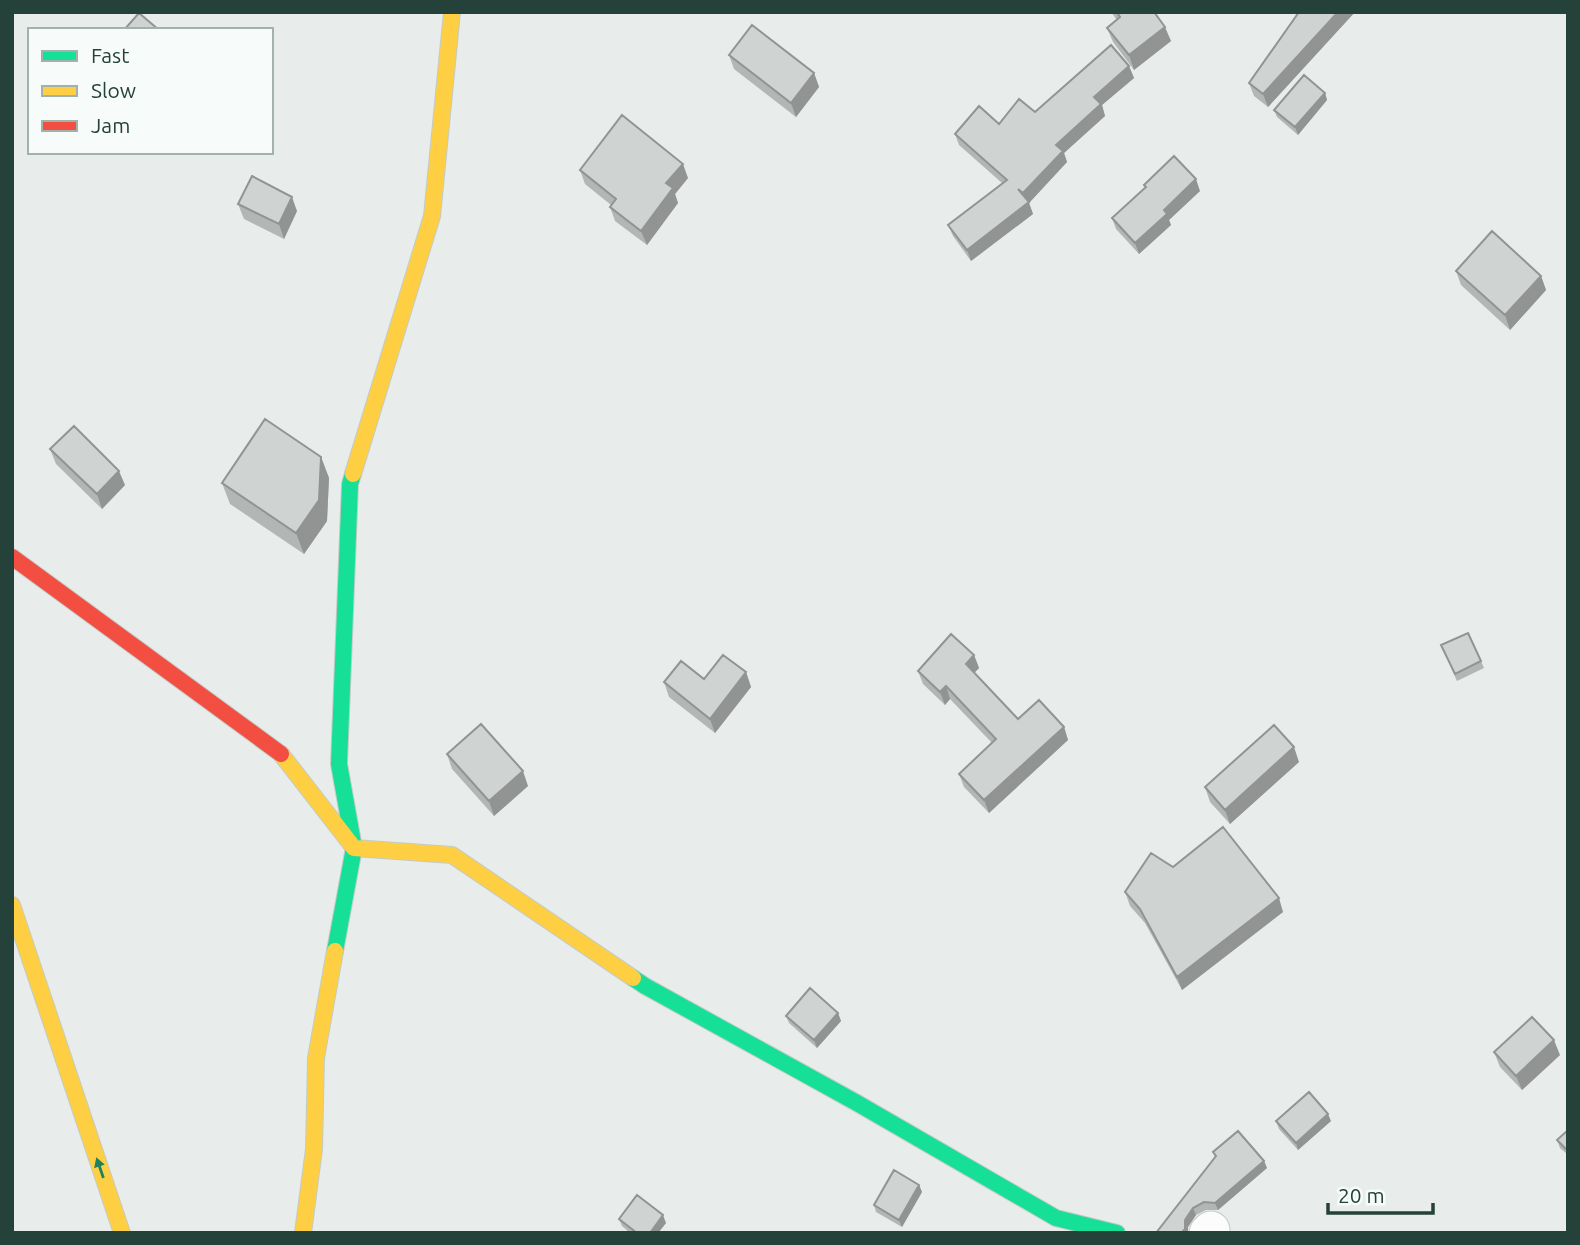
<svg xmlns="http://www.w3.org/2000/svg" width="1580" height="1245" font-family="Ubuntu,sans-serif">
  <rect width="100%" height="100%" fill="#e8edeb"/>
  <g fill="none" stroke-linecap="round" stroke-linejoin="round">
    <g stroke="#c5cac8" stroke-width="39">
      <path id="street" d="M1208,1233L1211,1230"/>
    </g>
    <g stroke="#c3cbc8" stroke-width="18">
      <path id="fast" d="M335,951L354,848L339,764L350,484L353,474
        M633,978L645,986L857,1103L1056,1218L1117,1233"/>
    </g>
    <g stroke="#c3cbc8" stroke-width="18">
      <path id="slow" d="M353,474L432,216L452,12
        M281,754L354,848L452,855L633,978
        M12,905L122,1233
        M303,1233L314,1149L316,1058L335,951"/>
    </g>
    <g stroke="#c3cbc8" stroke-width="18">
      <path id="jam" d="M12,557L281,754"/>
    </g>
    <use href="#street" stroke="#fcfcfc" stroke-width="37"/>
    <use href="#fast" stroke="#16e098" stroke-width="16"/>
    <use href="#slow" stroke="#ffcf43" stroke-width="16"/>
    <use href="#jam" stroke="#f24e42" stroke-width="16"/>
  </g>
  <path fill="#b2b6b5" d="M1111,12H1154L1171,41L1134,70L1113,42L1107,28L1117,20Z
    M1299,12H1355L1268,107L1254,96L1249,83Z
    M729,55L814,73L819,87L796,117L734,69Z
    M1129,66L1134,78L1102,105L1105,116L1064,153L1067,162L1029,203L1033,214L971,261L953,236L948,225L1002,183L959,145L955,134L999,124L1035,112Z
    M1325,93L1327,100L1298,135L1277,117L1274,110Z
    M580,170L688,178L675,194L678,203L647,245L615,221L610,207L611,205L585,184Z
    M1144,185L1200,191L1169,220L1171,225L1139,254L1116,229L1112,218L1145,188Z
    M238,204L297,211L284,239L244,219Z
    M1456,271L1541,276L1546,290L1510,330L1461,285Z
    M50,449L125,485L102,509L56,464Z
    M321,457L329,478L327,521L304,554L230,504L222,483Z
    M1441,645L1481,661L1484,668L1457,681Z
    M974,655L979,668L974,673L1018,719L1064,727L1068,740L989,813L964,787L959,774L992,743L950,699L945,705L923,684L918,671Z
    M746,672L751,687L715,733L669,697L664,682L704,679Z
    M447,754L528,786L494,816L452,769Z
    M1299,762L1230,824L1210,802L1205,787Z
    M1173,867L1283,912L1182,990L1145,923L1130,906L1125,892Z
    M838,1013L841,1021L817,1048L789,1023L786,1016Z
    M1494,1052L1560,1055L1522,1090L1500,1067Z
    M1276,1121H1331L1298,1150L1279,1129Z
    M1568,1130V1155L1560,1148L1557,1140Z
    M1213,1152L1264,1161L1267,1168L1218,1210H1206L1196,1215L1188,1227V1233H1156L1215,1158Z
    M919,1185L922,1192L902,1227L876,1212L874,1205Z
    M619,1219L666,1223L658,1233H630L622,1226Z"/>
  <path fill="#919493" d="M1338,12H1355L1268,107L1263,94Z
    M1165,27L1171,41L1134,70L1129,55Z
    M1129,66L1134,78L1102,105L1105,116L1064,153L1067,162L1029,203L1033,214L971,261L967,250L1027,204L1023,193L1056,145L1094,97Z
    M814,73L819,87L796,117L791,103Z
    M1325,93L1327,100L1298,135L1295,127Z
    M683,164L688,178L675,194L678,203L647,245L641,231L666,183Z
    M1196,179L1200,191L1169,220L1171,225L1139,254L1135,243L1164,210Z
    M292,197L297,211L284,239L279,224Z
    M1541,276L1546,290L1510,330L1505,315Z
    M321,457L329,478L327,521L304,554L296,533Z
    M119,471L125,485L102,509L97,494Z
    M974,655L979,668L970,677L966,664Z
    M746,672L751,687L715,733L710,719Z
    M946,686L950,699L945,705L940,692Z
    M1064,727L1068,740L989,813L984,800Z
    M1294,747L1299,762L1230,824L1225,810Z
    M523,771L528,786L494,816L489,801Z
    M1279,898L1283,912L1182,990L1177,977Z
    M838,1013L841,1021L817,1048L814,1040Z
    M1554,1040L1560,1055L1522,1090L1516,1076Z
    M1328,1114L1331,1121L1298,1150L1296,1143Z
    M1264,1161L1267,1168L1218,1210L1215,1203Z
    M919,1185L922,1192L902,1227L899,1220Z
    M1193,1208L1196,1215L1188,1227V1233H1181L1185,1220Z
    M663,1215L666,1223L658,1233H650Z"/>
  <path fill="#cfd4d2" stroke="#919493" stroke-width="2" d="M1117,12H1154L1165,27L1129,55L1107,28L1120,17Z
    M1299,12H1338L1263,94L1249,83Z
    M139,13L159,30H124Z
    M752,25L814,73L791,103L729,55Z
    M1111,45L1129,66L1094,97L1101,104L1056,145L1063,151L1023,193L1018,189L1029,202L967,250L948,225L1007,180L955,134L979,106L999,124L1019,99L1035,112Z
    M1304,75L1325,93L1295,127L1274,110Z
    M622,115L683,164L666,183L673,188L641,231L610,207L616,199L580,170Z
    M1174,156L1196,179L1164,210L1167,214L1135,243L1112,218L1146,187L1144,185Z
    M252,176L292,197L279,224L238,204Z
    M1492,231L1541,276L1505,315L1456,271Z
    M265,419L321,457L319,500L296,533L222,483Z
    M74,426L119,471L97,494L50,449Z
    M1468,633L1481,661L1455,674L1441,645Z
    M951,634L974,655L966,664L1018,719L1039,700L1064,727L984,800L959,774L996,739L946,686L940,692L918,671Z
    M723,655L746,672L710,719L664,682L681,661L704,679Z
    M481,724L523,771L489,801L447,754Z
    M1274,725L1294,747L1225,810L1205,787Z
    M1223,827L1279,898L1177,977L1140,909L1125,892L1151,853L1173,867Z
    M810,988L838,1013L814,1040L786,1016Z
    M1532,1017L1554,1040L1516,1076L1494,1052Z
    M1309,1092L1328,1114L1296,1143L1276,1121Z
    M1568,1130V1151L1557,1140Z
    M1238,1131L1264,1161L1215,1203L1204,1202L1193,1208L1185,1220V1229L1181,1233H1156L1216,1156L1213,1152Z
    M894,1170L919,1185L899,1220L874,1205Z
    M637,1195L663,1215L650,1233H637L619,1219Z"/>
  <defs><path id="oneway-solid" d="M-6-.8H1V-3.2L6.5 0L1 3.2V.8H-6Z" transform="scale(1.75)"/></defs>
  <use fill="#1e8160" href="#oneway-solid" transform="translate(100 1168) rotate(-109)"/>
  <rect width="1580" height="1245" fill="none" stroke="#24423a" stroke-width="28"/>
  <rect x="28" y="28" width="245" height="126" fill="#f7fbf9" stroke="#a3b1ad" stroke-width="2"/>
  <rect x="42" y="51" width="35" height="10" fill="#16e098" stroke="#a3b1ad" stroke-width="2"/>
  <text x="91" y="63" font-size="21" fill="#24423a">Fast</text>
  <rect x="42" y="86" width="35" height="10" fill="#ffcf43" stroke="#a3b1ad" stroke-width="2"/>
  <text x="91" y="98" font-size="21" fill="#24423a">Slow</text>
  <rect x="42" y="121" width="35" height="10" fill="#f24e42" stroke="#a3b1ad" stroke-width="2"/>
  <text x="91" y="133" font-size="21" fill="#24423a">Jam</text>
  <path d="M1328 1203v10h105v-10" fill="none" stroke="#24423a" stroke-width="3.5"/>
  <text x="1338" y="1203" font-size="21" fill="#24423a" stroke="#f7fbf9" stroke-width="5" paint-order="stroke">20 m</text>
</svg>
